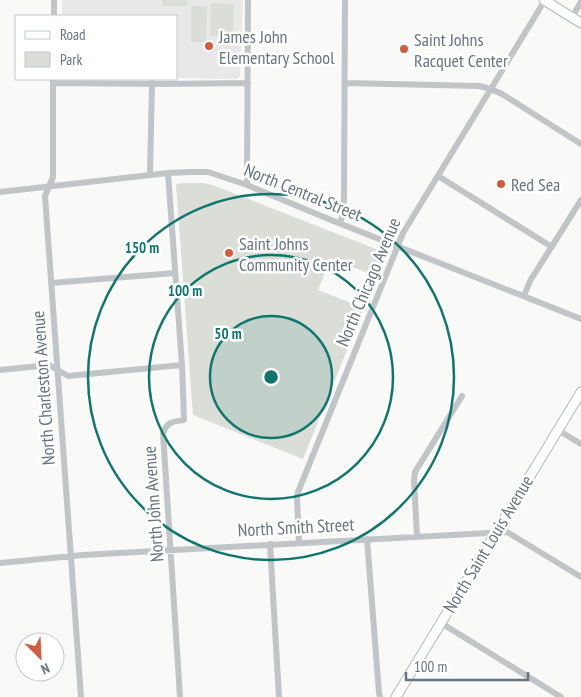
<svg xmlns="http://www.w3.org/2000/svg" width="581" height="697" font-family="'PT Sans Narrow',sans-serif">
  <rect width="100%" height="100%" fill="#f9f9f7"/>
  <path fill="#e7e8e7" d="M62,0H243L240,76L238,78L236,79L176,78V16H62Z"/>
  <path fill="#daded7" d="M162,0H187V6H162Z
    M211,3L234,4L233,37L210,36Z
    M191,6H207L206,42H191Z
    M184,183H204L215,186L386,253L377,277L331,258L318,290L364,308L303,459L193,415L176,184Z"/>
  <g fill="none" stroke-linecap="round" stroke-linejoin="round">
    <g stroke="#b3b9bd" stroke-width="11">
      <path id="secondary" d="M544,0L581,23
        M396,697L581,392"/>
    </g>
    <path stroke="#c1c5c8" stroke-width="6" d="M54,16V0
      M572,17L581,2
      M53,79V177L45,196L81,697
      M53,83L161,84L248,83
      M345,83L479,86L491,89L502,94L581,144
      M168,173L182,365L184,420C172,422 168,421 163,433L180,697
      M150,175L152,83
      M438,176L552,247
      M247,185L248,0
      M0,192L168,173L190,172H208L247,185L331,220L581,319
      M340,223L342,217L344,199L345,0
      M51,283L175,273
      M524,296L530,281L581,200
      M0,370L49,365L68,376L182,365
      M558,430L581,444
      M417,536L414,480L415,472L462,396
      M367,539L379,693L380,697
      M299,542L297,498L298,492L403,233L545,0
      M270,544L279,697
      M0,563L83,555L507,532L581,577
      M441,623L561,697"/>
    <use href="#secondary" stroke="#fff" stroke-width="9"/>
  </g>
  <circle cx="271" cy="377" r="61" fill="#0f766e" fill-opacity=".12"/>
  <g fill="none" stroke="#0f766e" stroke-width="2.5">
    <circle cx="271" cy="377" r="61"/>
    <circle cx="271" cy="377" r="122"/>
    <circle cx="271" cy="377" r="183"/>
  </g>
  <g fill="#d25d3e" stroke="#fff" stroke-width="2">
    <circle cx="209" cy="46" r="5"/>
    <circle cx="404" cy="49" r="5"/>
    <circle cx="501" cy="184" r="5"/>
    <circle cx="229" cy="253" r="5"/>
  </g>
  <g text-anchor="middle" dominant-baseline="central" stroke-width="5" stroke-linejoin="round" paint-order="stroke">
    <g font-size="18" fill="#66757f" stroke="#fff" text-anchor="start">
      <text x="219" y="36">James John<tspan x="219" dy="21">Elementary School</tspan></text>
      <text x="414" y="39">Saint Johns<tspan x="414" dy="21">Racquet Center</tspan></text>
      <text x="511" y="184">Red Sea</text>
      <text x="239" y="243">Saint Johns<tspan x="239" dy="21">Community Center</tspan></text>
    </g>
    <g font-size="18" fill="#66757f" stroke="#fff">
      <text transform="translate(303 192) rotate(22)">North Central Street</text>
      <text transform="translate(368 282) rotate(-67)">North Chicago Avenue</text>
      <text transform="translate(43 388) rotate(-94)">North Charleston Avenue</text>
      <text transform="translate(153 504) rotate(-94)">North John Avenue</text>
      <text transform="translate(296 527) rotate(-3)">North Smith Street</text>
      <text transform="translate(488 544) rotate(-59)">North Saint Louis Avenue</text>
    </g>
  </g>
  <circle cx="271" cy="377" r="8" fill="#0f766e" stroke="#fff" stroke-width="2.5"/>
  <g font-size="15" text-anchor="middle" font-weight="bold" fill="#0f766e" stroke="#fff" stroke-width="5" stroke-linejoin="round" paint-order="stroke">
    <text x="142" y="253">150 m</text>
    <text x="185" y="296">100 m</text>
    <text x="228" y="339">50 m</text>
  </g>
  <rect x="15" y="15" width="162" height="65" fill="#ffffff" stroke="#c2c8cc"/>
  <rect x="25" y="31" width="25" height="8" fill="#ffffff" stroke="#c2c8cc"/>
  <text x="60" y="40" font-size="15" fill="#66757f">Road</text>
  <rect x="25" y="52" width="25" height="15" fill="#daded7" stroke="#c2c8cc"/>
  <text x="60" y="65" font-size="15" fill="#66757f">Park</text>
  <g transform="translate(40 657) rotate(156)"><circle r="24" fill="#ffffff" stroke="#c2c8cc"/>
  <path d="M0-4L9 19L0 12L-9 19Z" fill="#d25d3e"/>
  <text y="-8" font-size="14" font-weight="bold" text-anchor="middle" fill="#66757f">N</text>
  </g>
  <path d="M406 672v8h122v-8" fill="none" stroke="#66757f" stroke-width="2.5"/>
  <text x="414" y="672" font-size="15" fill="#66757f" stroke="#ffffff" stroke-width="4" paint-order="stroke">100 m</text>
</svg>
